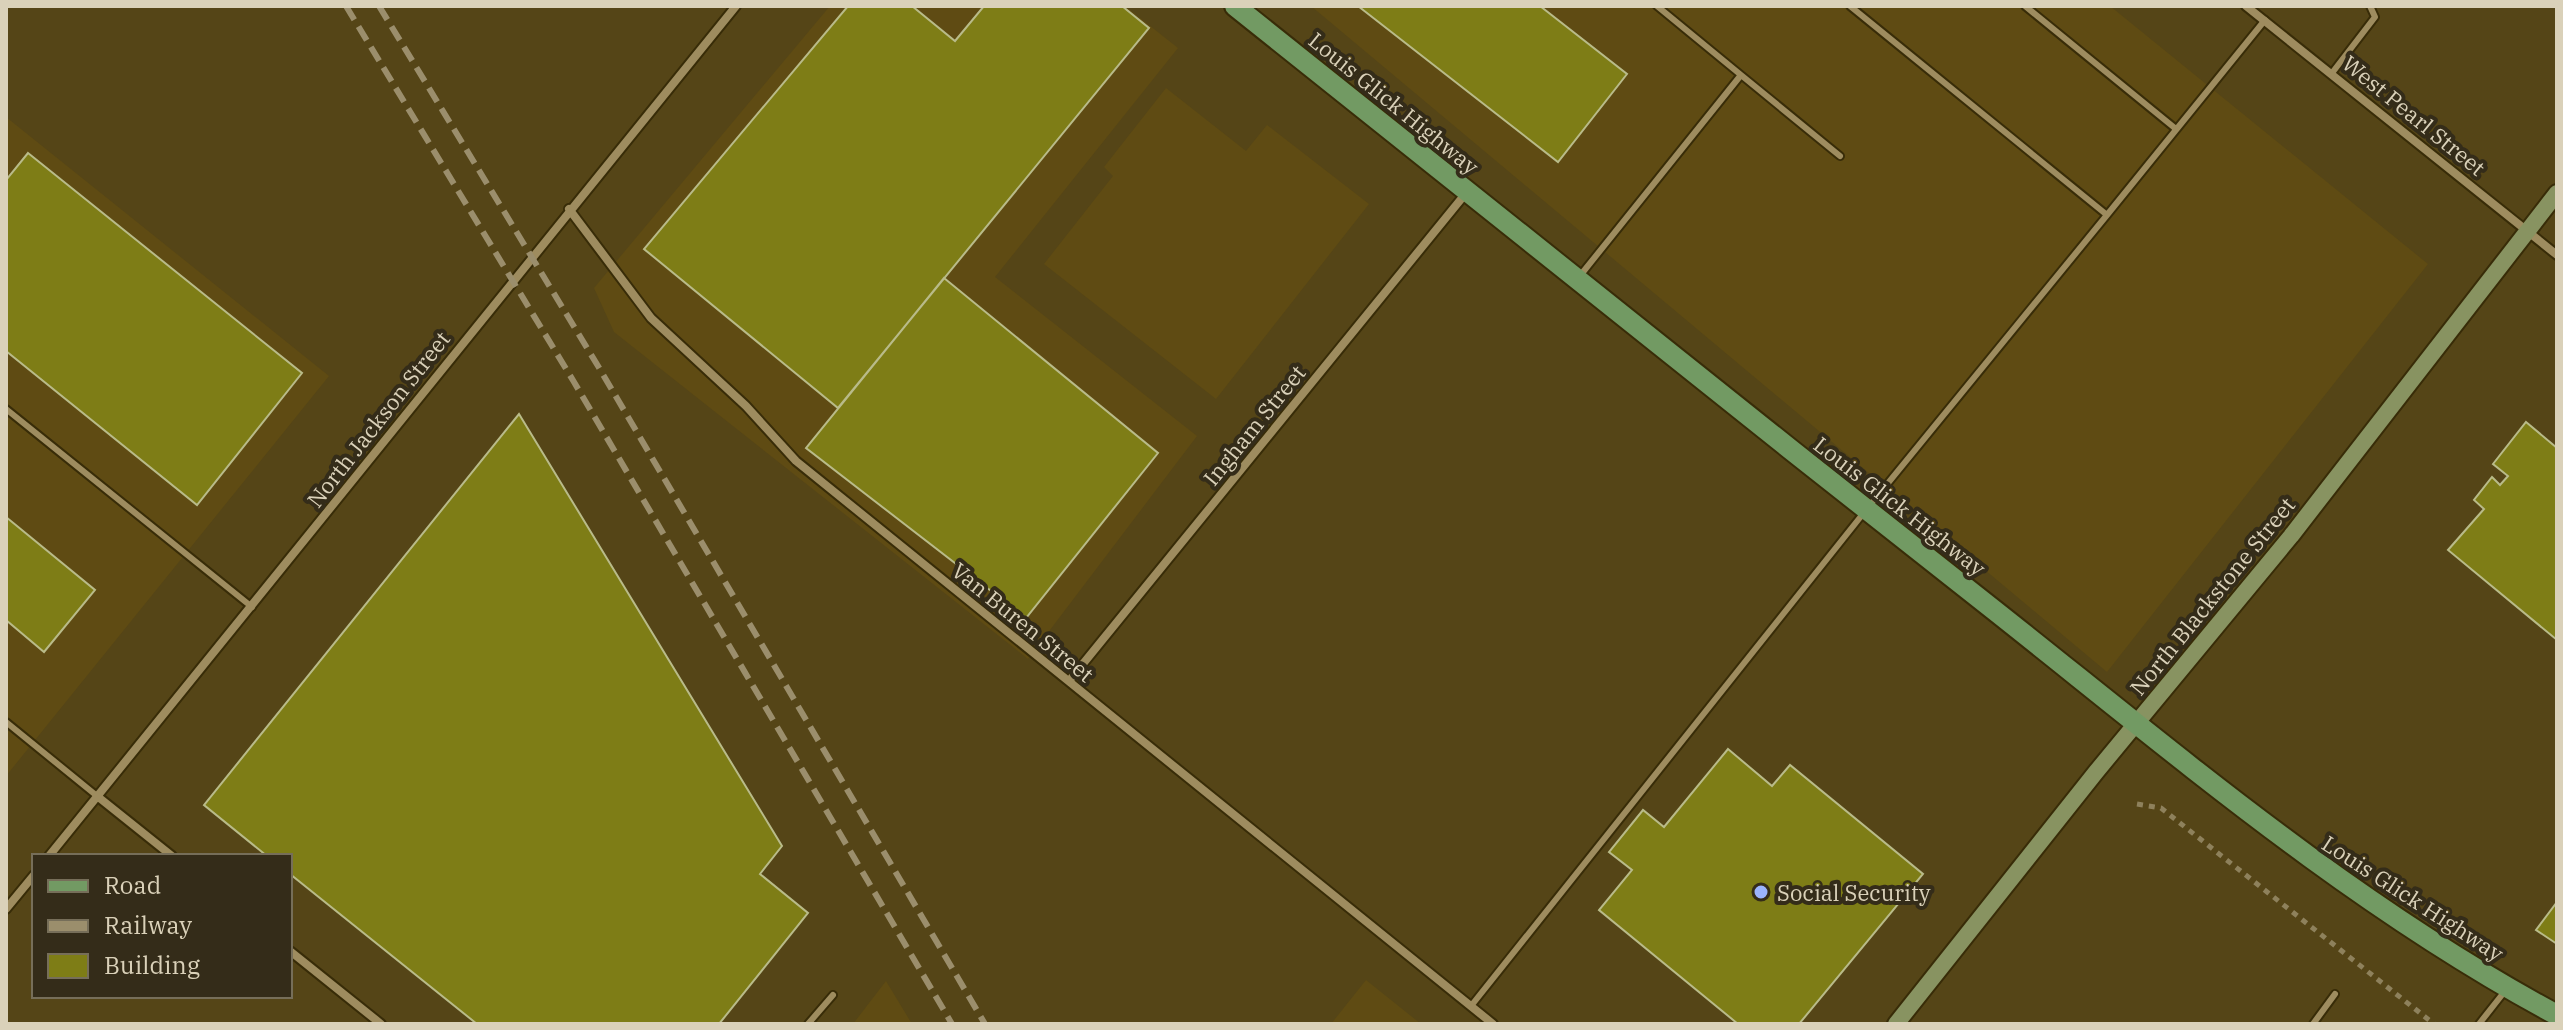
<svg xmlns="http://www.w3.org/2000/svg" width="2563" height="1030" font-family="'IBM Plex Serif',serif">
  <rect width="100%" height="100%" fill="#554517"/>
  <path fill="#5f4b13" d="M830,6H1125L1178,48L995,277L1197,436L1028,659L614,332L594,288Z
    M1311,6H2110L2428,264L2107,672Z
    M1166,88L1246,151L1267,125L1369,204L1216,399L1044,264L1113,176L1104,167Z
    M6,117L329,376L6,776Z
    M1366,980L1421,1024H1331Z
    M886,981L912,1024H853Z"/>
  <path fill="#7e7d16" stroke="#b9bb89" stroke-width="2" d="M848,6H912L955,41L984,6H1122L1149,28L838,408L644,249Z
    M1358,6H1540L1627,74L1558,162Z
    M28,153L302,373L197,505L6,351V180Z
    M944,278L1158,453L1026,618L806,448Z
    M519,414L782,846L760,874L808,913L719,1024H477L290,874V856H267L204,805Z
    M2526,422L2557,448V640L2448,550L2484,509L2474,500L2492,477L2500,485L2508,476L2493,464Z
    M6,517L95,590L44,652L6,620Z
    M1728,749L1772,786L1790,765L1923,874L1799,1024H1738L1599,910L1632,870L1609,852L1643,810L1664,827Z
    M2557,902V944L2536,930Z"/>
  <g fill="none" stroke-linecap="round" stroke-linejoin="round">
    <g stroke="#382c08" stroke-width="10">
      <path id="lane" d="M1850,6L2107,215L2265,20
        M2025,6L2176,129
        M2332,73L2375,17L2370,6
        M1741,75L1840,156
        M1579,277L1741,75L1657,6
        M6,409L252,607
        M6,722L97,796
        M1471,1006L1866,510L2107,215
        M808,1024L833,995
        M2313,1024L2335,994
        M2479,1024L2505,991"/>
    </g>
    <g stroke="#382c08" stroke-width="12">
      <path id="street" d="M2246,6L2557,255
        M569,209L651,318L746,406L796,461L1493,1024
        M1069,681L1466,193
        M97,796L172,856
        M49,856L736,6
        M6,909L34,875
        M290,951L381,1024"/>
    </g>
    <g stroke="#382c08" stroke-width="20">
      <path id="secondary" d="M1896,1024L2096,772L2291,536L2557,193"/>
    </g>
    <g stroke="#382c08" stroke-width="24">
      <path id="primary" d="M1235,6C1487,209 1740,410 1994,610C2176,754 2352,905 2557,1015"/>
    </g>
    <path stroke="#8e815c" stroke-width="5" stroke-dasharray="6 6" stroke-linecap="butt" d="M2137,804L2161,808L2434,1024"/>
    <use href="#lane" stroke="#9e8c5f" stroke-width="6"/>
    <use href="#street" stroke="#9e8c5f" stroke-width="8"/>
    <use href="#secondary" stroke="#889361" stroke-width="16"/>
    <use href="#primary" stroke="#729a63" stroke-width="20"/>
    <path stroke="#9b8e6c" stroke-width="6" stroke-dasharray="16 8" stroke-linecap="butt" d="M346,6L574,382L952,1024
      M379,6L598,366L985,1024"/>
  </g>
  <circle fill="#9bb4fd" stroke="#342c19" stroke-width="3" cx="1761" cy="892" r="8"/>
  <g text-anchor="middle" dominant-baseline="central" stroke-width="8" stroke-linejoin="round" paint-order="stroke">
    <g font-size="22" fill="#dad1b9" stroke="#342c19">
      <text transform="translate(1394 103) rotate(39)">Louis Glick Highway</text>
      <text transform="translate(2414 115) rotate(39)">West Pearl Street</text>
      <text transform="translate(378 419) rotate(-52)">North Jackson Street</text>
      <text transform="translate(1254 425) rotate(-51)">Ingham Street</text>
      <text transform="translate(1900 506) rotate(38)">Louis Glick Highway</text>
      <text transform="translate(2212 596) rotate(-51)">North Blackstone Street</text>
      <text transform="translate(1023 622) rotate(39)">Van Buren Street</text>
      <text transform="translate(2413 898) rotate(33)">Louis Glick Highway</text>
    </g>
    <g font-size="22" fill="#dad1b9" stroke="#342c19" text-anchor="start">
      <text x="1777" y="892">Social Security</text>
    </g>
  </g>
  <rect width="2563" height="1030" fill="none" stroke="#dad1b9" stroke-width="16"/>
  <rect x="32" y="854" width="260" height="144" fill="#342c19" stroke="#766e59" stroke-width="2"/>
  <rect x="48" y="880" width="40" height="12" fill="#729a63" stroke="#766e59" stroke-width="2"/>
  <text x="104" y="894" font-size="24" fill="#dad1b9">Road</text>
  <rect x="48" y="920" width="40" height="12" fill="#9b8e6c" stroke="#766e59" stroke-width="2"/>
  <text x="104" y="934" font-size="24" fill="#dad1b9">Railway</text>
  <rect x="48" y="954" width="40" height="24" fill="#7e7d16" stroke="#766e59" stroke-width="2"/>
  <text x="104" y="974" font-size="24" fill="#dad1b9">Building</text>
</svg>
